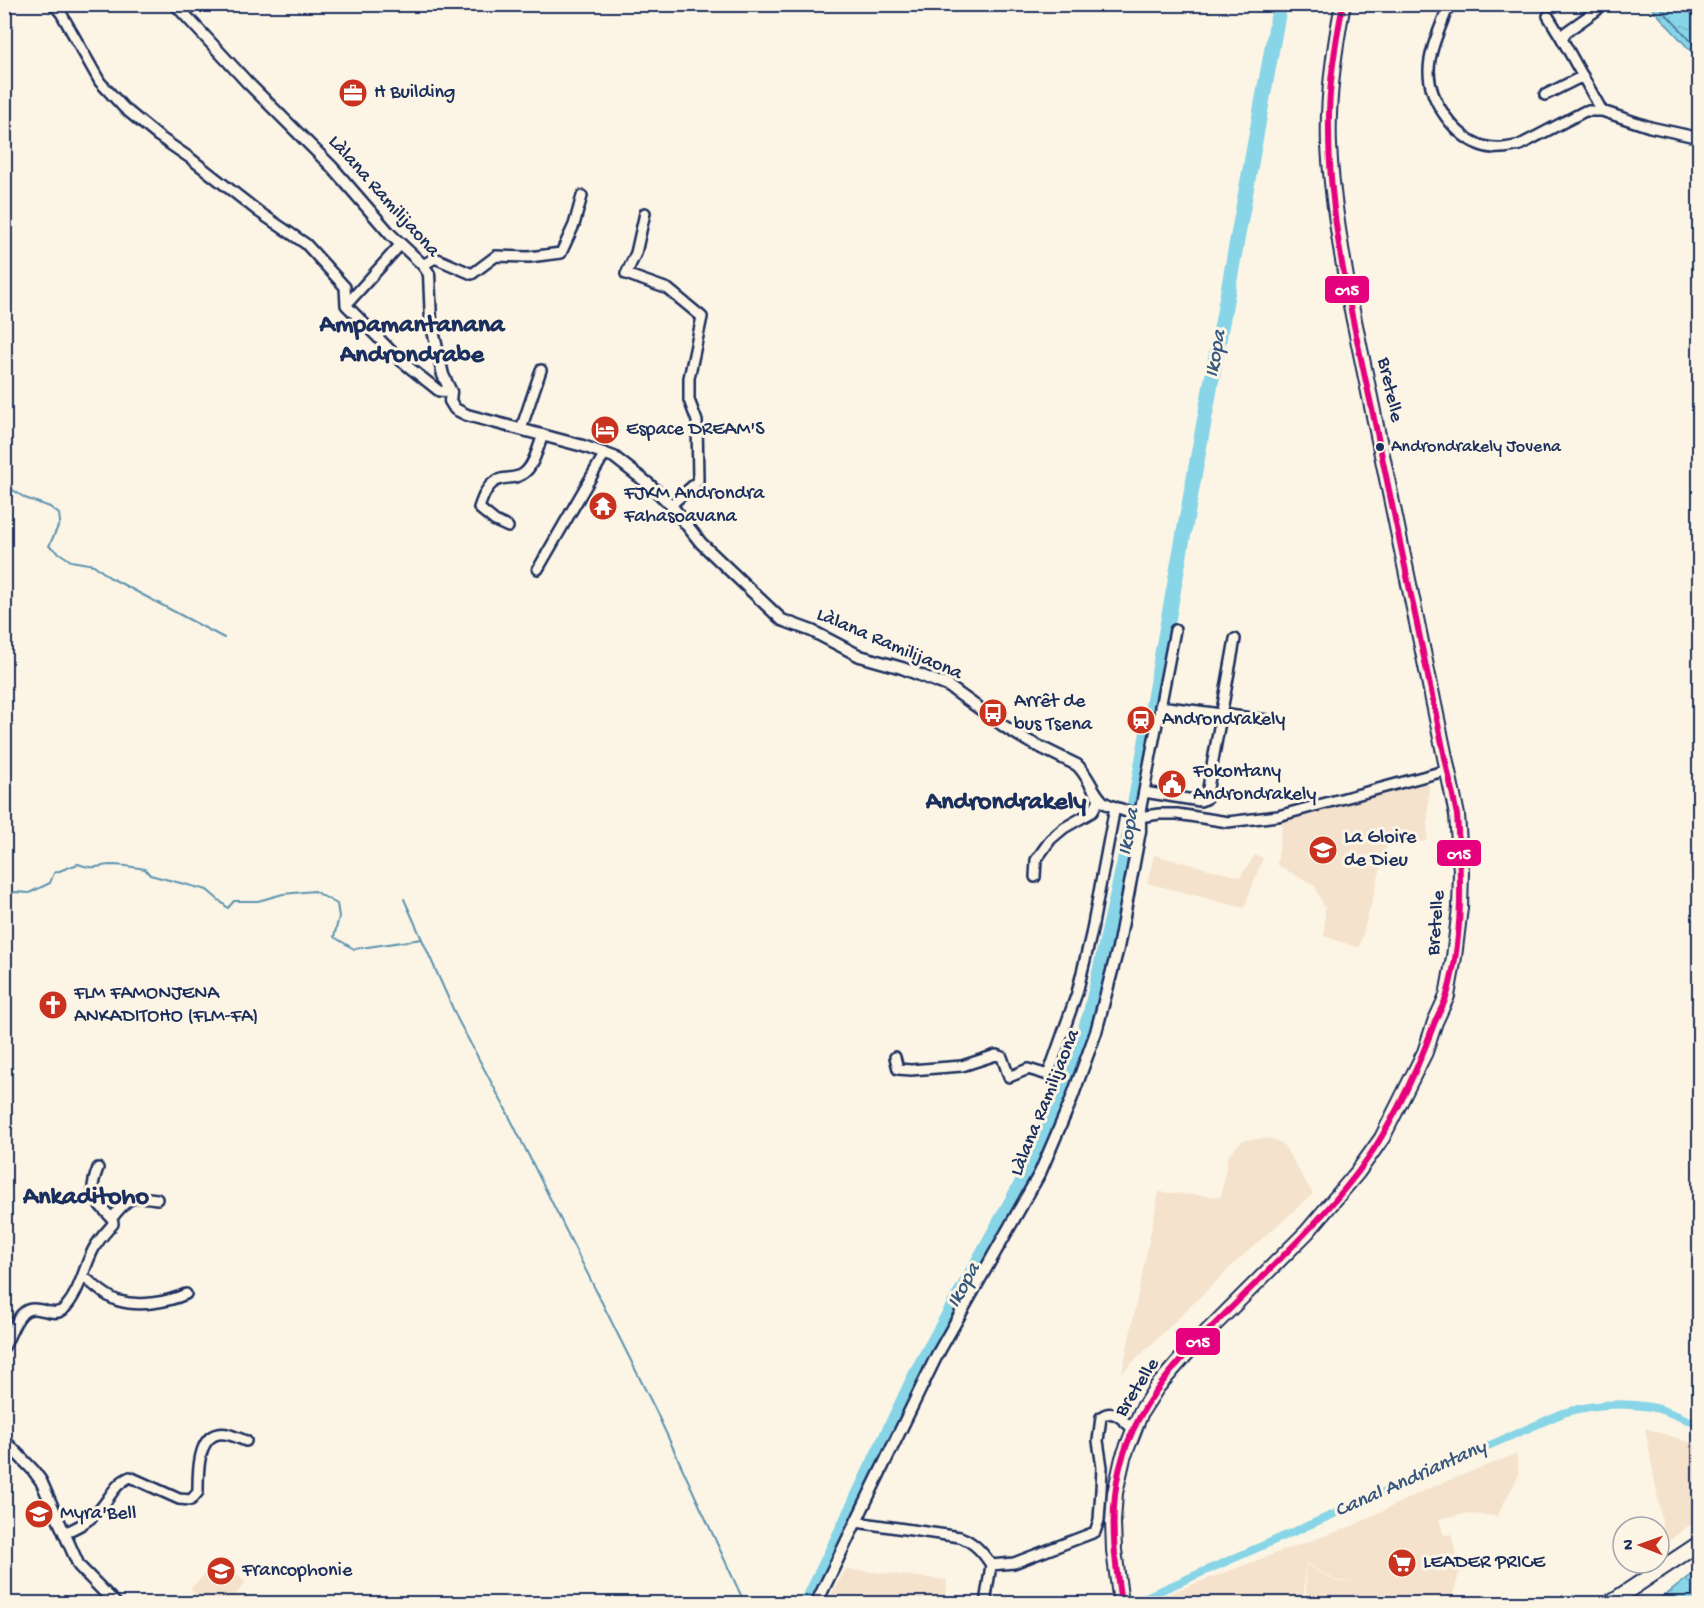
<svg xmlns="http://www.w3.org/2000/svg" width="1704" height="1608" font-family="'Gochi Hand',sans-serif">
  <defs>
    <pattern id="water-ripples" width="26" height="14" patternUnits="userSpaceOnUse" patternTransform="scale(1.5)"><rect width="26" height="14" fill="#87d5e7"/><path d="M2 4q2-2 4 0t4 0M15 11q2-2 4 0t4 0" fill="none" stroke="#74b7c9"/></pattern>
  </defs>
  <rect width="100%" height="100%" fill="#fcf5e5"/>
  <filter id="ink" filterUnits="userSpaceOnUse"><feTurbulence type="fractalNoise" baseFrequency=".0167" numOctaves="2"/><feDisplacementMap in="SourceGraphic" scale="12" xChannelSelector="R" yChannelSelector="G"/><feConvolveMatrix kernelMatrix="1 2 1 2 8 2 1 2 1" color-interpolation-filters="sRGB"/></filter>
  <g filter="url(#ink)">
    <path fill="#f5e2cd" d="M1429,783L1427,841L1387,846L1359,948L1324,936L1325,909L1314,885L1277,865L1282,826L1284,820Z
      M1154,855L1240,877L1255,855L1263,858L1244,908L1147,883Z
      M1270,1138L1283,1144L1313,1194L1239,1259L1122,1373L1159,1192L1221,1197L1228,1155L1243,1140Z
      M1645,1428L1699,1445V1518L1666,1543Z
      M1516,1454L1519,1475L1497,1516L1465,1514L1439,1519L1444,1535L1451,1534L1460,1572L1450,1603H1307L1305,1564L1337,1582L1357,1580L1337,1581L1305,1563L1304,1603H1144L1292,1547L1299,1555L1293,1547L1352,1526L1427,1489Z
      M221,1558L246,1583L236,1594L248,1603H205L190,1589Z
      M846,1569L947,1580L946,1603H826Z"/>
    <path fill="url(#water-ripples)" stroke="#5c93b0" stroke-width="1.5" d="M1649,5H1699V60Z
      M1699,1569V1603H1650L1667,1594Z"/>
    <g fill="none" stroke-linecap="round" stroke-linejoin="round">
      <path stroke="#467195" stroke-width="1.5" d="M1657,4L1700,51"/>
      <path stroke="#5c93b0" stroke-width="2" d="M4,484L25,498L50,507L59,514L60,522L49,546L71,561L94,565L109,577L224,638
        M4,896L15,892L29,893L50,883L54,873L78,864C96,870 94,866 111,865C122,865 134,867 145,869L150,875L207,890L228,908L234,901H258L283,894L314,891L337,904L339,917L334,937L354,949L422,939
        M404,899L458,1020L505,1108L655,1409L745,1604"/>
      <path stroke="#87d5e7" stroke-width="8" d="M1130,1604L1563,1413C1590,1405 1622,1402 1651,1407C1667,1410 1684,1419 1700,1425"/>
      <path stroke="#87d5e7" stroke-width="15" d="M807,1604L917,1372L1039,1152L1090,1015L1123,868L1280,4"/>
      <g stroke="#1b2f5e" stroke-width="14">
        <path id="minor" d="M53,4L61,13L100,82L124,108L158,136L190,158L259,212L306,244L345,287L346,305L400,360L439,391L451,392
          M1449,4C1442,25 1429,49 1429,71C1429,101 1455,137 1483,146C1495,150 1507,148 1520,145L1585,111H1602L1650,127L1700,138
          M1593,4L1597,10L1566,32L1562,39L1602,111
          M1548,16L1562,39
          M1545,95L1583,76
          M645,213L636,253L626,274L668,289L702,317L689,378V400L697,421L698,481L671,505
          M423,265L435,258L472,274L496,256L529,257L561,253L574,225L582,196
          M346,305L401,244
          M521,429L541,370
          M508,527L495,521L479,508C483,496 488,482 501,479C509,477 517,479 524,473C534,466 538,447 543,435
          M538,569L605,453
          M1175,630L1139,817L1159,814H1177L1228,822L1278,816L1448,770
          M1160,706L1267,720
          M1144,792L1200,801L1206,799L1235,639
          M1035,877L1036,860L1051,839L1064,828L1092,812L1100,798
          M895,1057L898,1069L911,1070L962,1066L996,1055L1002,1057L1009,1077L1028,1069L1048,1075L1077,993L1091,935L1115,807
          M112,1218C128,1198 131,1195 157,1199
          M83,1276C94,1285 106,1297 119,1301C140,1307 168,1302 186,1294
          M4,1347C10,1336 14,1322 22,1314C35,1300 53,1321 65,1308C80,1291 83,1270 93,1250C98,1240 106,1232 113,1224C113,1217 110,1217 106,1212C90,1196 90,1189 98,1168
          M856,1522L960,1537C974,1542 983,1552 991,1565L986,1597L988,1604
          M64,1533C78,1527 90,1521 100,1509C110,1498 115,1483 130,1477L179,1499L191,1500L198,1492C198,1476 197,1438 218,1434C228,1432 237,1438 246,1441
          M991,1565L1014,1563L1095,1532L1099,1520L1101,1490L1102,1467L1098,1441L1101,1417C1114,1407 1123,1421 1133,1429"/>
      </g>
      <g stroke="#1b2f5e" stroke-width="15">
        <path id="tertiary" d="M175,4L247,82L332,167L391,235L423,265L429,274L431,322L443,375L451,392L450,401L455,409L467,415L583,446L614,457L650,485L671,505L701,543L782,620L812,631L860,656L902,668L948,686L1005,727L1028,741L1077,765C1088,775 1092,791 1102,801C1113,810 1131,809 1140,819V831L1118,948L1096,1032L1070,1103L1040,1173L937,1355L816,1604
          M4,1440L33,1470L41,1481L79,1566L116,1604"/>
      </g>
      <g stroke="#1b2f5e" stroke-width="18">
        <path id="primary" d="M1121,1604L1114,1550L1113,1522L1115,1493L1123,1458L1141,1412L1157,1387L1191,1348L1307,1232L1357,1173L1382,1138L1425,1052L1435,1022L1447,996L1454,957L1460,908L1461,871L1457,815L1350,301C1341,249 1332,199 1329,146C1327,99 1334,50 1343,4
          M1608,1604L1700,1543"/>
      </g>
      <use href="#minor" stroke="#fcf5e5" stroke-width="9"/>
      <use href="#tertiary" stroke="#fcf5e5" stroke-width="10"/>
      <use href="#primary" stroke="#fcf5e5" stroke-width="14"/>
      <g stroke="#fcf5e5" stroke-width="10">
        <path id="bus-1" d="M1121,1604C1116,1567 1111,1532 1115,1495C1124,1409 1183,1356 1241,1298C1282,1257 1323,1218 1358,1172C1391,1128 1415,1076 1434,1024C1438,1014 1444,1005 1447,995C1464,937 1461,874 1457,815C1432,694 1407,573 1381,452C1360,348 1329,236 1329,130C1328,88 1335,46 1343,4"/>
      </g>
      <use href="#bus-1" stroke="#e5007d" stroke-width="6"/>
    </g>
  </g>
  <defs>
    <g id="office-disc" transform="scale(1.5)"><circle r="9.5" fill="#c8321e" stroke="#fcf5e5"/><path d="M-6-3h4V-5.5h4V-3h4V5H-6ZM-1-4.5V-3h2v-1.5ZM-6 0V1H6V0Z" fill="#fff"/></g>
    <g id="hotel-disc" transform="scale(1.5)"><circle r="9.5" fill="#c8321e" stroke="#fcf5e5"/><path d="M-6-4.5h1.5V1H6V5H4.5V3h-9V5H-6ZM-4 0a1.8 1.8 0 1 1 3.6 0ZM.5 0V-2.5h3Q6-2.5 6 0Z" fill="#fff"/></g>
    <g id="temple-disc" transform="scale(1.5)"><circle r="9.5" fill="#c8321e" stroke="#fcf5e5"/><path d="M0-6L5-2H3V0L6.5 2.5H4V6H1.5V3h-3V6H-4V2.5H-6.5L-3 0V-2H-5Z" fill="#fff"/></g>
    <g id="bus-disc" transform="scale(1.5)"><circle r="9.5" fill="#c8321e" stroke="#fcf5e5"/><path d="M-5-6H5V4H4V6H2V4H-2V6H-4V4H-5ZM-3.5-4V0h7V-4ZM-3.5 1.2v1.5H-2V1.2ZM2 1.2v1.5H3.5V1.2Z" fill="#fff"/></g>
    <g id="station-disc" transform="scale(1.5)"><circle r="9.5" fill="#c8321e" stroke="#fcf5e5"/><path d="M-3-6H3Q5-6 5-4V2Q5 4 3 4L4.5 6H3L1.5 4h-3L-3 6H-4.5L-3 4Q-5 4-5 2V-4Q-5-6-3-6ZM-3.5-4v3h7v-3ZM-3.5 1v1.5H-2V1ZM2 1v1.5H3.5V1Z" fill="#fff"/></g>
    <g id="civic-disc" transform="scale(1.5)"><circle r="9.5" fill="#c8321e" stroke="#fcf5e5"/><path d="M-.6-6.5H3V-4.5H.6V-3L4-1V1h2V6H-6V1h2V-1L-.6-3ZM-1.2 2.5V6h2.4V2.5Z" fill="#fff"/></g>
    <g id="school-disc" transform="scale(1.5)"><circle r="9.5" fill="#c8321e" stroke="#fcf5e5"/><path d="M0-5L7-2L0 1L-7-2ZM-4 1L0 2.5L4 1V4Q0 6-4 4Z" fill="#fff"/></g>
    <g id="church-disc" transform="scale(1.5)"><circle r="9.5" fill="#c8321e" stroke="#fcf5e5"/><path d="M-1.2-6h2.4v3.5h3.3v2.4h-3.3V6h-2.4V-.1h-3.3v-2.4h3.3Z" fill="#fff"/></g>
    <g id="supermarket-disc" transform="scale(1.5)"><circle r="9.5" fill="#c8321e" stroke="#fcf5e5"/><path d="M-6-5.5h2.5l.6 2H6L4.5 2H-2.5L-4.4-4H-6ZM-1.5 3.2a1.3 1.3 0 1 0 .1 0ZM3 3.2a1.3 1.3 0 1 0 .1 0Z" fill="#fff"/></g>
  </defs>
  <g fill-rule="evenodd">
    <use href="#office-disc" x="353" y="93"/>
    <use href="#hotel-disc" x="605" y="430"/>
    <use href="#temple-disc" x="603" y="506"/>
    <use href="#bus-disc" x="993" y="713"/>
    <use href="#station-disc" x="1141" y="720"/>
    <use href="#civic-disc" x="1172" y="784"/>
    <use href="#school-disc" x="1323" y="850"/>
    <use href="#church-disc" x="53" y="1005"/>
    <use href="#school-disc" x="39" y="1514"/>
    <use href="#supermarket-disc" x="1402" y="1563"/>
    <use href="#school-disc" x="221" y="1571"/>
  </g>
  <circle fill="#1b2f5e" stroke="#fcf5e5" stroke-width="2" cx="1380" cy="447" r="5"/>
  <g text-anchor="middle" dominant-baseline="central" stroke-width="6" stroke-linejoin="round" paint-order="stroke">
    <g font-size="18" fill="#1b2f5e" stroke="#fcf5e5" text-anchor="start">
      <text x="1391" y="447">Androndrakely Jovena</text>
    </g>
    <g font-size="20" fill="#1b2f5e" stroke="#fcf5e5" text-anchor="start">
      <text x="374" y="93">H Building</text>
      <text x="626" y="430">Espace DREAM'S</text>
      <text x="624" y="494">FJKM Androndra<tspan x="624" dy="23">Fahasoavana</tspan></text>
      <text x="1014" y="702">Arrêt de<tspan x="1014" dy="23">bus Tsena</tspan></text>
      <text x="1162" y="720">Androndrakely</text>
      <text x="1193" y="772">Fokontany<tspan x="1193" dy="23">Androndrakely</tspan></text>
      <text x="1344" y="838">La Gloire<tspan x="1344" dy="23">de Dieu</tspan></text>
      <text x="74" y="994">FLM FAMONJENA<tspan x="74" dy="23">ANKADITOHO (FLM-FA)</tspan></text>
      <text x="60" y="1514">Myra'Bell</text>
      <text x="1423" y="1563">LEADER PRICE</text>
      <text x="242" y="1571">Francophonie</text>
    </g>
    <g font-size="20" fill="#1b2f5e" stroke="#fcf5e5">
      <text transform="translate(383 197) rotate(48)">Làlana Ramilijaona</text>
      <text transform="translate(1389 390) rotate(78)">Bretelle</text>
      <text transform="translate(889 645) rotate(23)">Làlana Ramilijaona</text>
      <text transform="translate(1437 923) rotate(-85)">Bretelle</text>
      <text transform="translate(1046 1103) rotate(-68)">Làlana Ramilijaona</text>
      <text transform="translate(1138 1388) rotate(-57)">Bretelle</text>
    </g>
    <g font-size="21" font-style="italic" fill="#365880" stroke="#fcf5e5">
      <text transform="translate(1217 354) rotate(-80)">Ikopa</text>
      <text transform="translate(1130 832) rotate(-80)">Ikopa</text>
      <text transform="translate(965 1286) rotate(-61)">Ikopa</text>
      <text transform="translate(1411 1480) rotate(-24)">Canal Andriantany</text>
    </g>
    <g font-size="26" font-weight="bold" fill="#1b2f5e" stroke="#fcf5e5">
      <text x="412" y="326">Ampamantanana<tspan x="412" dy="30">Androndrabe</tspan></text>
      <text x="1006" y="803">Androndrakely</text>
      <text x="86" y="1198">Ankaditoho</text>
    </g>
  </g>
  <g stroke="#fcf5e5" stroke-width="2">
    <rect x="1324" y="275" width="46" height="29" rx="6" fill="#e5007d"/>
    <rect x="1436" y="839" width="46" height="28" rx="6" fill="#e5007d"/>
    <rect x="1175" y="1327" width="46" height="29" rx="6" fill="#e5007d"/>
  </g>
  <g font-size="16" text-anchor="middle" font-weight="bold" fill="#fff">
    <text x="1347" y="295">015</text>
    <text x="1459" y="859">015</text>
    <text x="1198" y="1347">015</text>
  </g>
  <rect width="1704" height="1608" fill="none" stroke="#fcf5e5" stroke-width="24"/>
  <rect x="12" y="12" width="1680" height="1584" fill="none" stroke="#1b2f5e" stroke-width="2" filter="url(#ink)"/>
  <g transform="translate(1641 1545) rotate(271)"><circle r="28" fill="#fcf5e5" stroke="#a2a6af" stroke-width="1.5"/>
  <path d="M0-4.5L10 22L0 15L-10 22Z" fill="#c8321e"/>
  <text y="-9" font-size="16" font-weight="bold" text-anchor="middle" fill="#1b2f5e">N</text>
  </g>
</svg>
